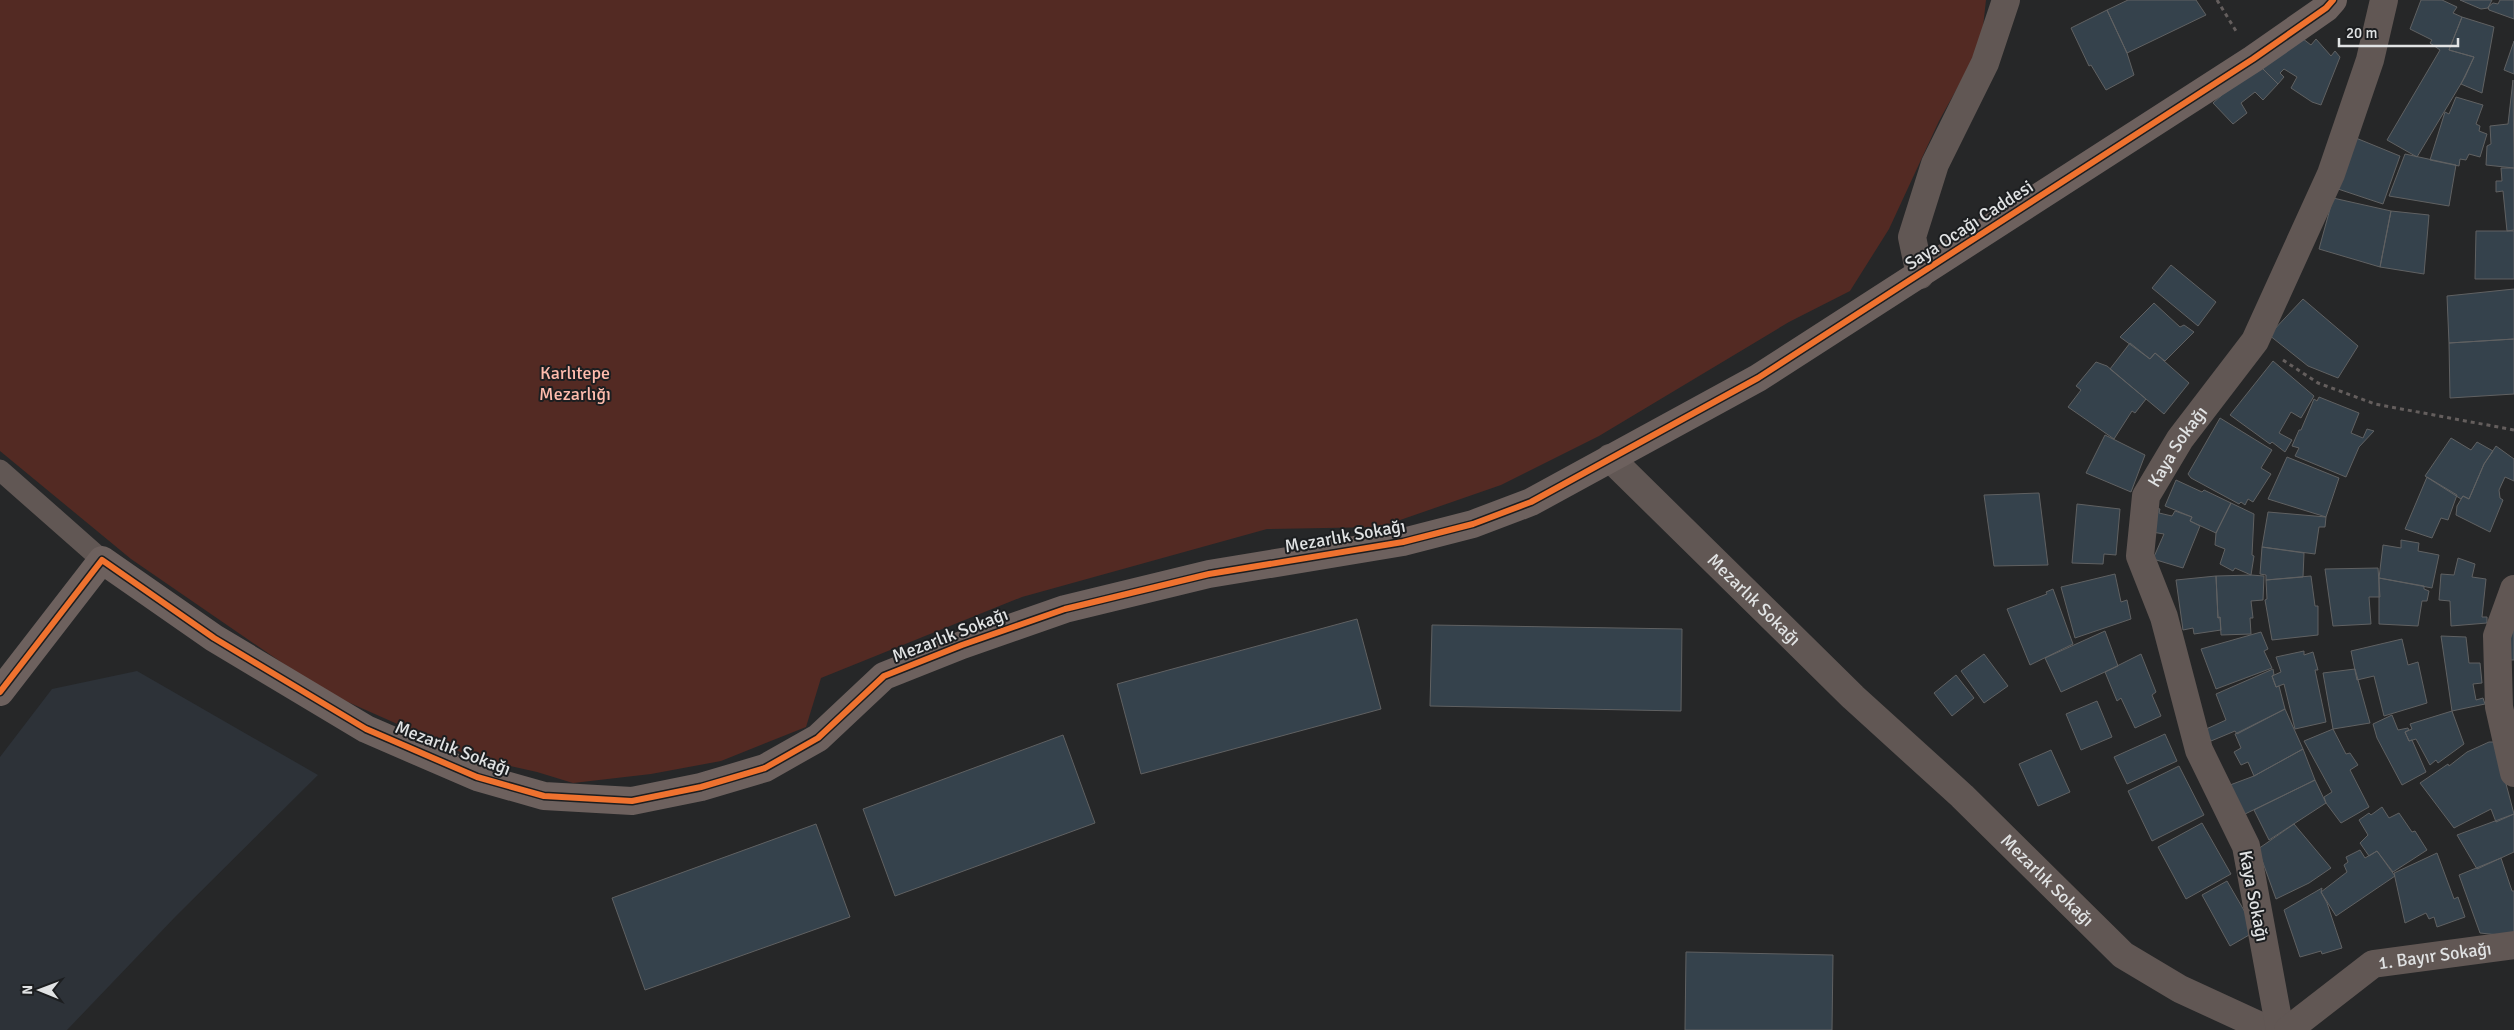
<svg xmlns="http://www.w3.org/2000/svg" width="2514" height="1030" font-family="Signika,sans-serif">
  <rect width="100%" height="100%" fill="#262728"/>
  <path fill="#2d3238" d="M137,671L318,775L176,916L67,1030H0V757L52,689Z"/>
  <path fill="#532a23" d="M0,0H1986L1981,45L1939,121L1889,229L1850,291L1789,322L1599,436L1501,485L1380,527L1267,529L1022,597L821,678L806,727L721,761L651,774L573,783L537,772L474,758L323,691L131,559L0,451Z"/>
  <path fill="#35424c" stroke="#606162" d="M2128,0H2196L2206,15L2127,53L2107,10Z
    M2421,0H2442L2457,7L2453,13L2462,17L2449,50L2474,57L2465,77L2417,157L2387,140L2440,50L2430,43L2432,40L2410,29Z
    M2460,0H2492L2488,8L2481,9Z
    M2500,0H2514V19L2489,10L2488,7L2493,3L2498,4Z
    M2107,10L2127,53L2134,75L2106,90L2091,65L2089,66L2071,28Z
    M2462,17L2494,27L2482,93L2461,84L2474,57L2449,50Z
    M2294,32L2311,45L2316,39L2331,56L2335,51L2340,57L2321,105L2312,102L2291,88L2297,77L2284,69L2280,73L2284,77L2278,84L2254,60Z
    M2514,41V74L2504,70Z
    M2254,60L2278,84L2263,100L2255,92L2241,103L2247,113L2233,124L2213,103L2243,76Z
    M2513,80L2514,168L2486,165L2487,146L2491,144L2490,126L2508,124Z
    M2456,97L2483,105L2476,124L2480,126L2479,131L2487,134L2480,157L2469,154L2466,160L2460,159L2459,166L2430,160L2445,112L2449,114Z
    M2351,136L2400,156L2383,204L2332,187Z
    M2405,154L2456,165L2449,206L2389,196Z
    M2501,168H2514V230L2507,231L2503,191L2496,192V181H2502Z
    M2333,198L2391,211L2380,267L2319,249Z
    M2391,211L2429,215L2424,274L2380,267Z
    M2476,231H2514V279H2475Z
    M2171,265L2216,302L2198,326L2152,288Z
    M2514,289V339L2449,343L2447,296Z
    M2303,299L2358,346L2338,378L2308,366L2269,335Z
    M2154,303L2180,327L2184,325L2194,332L2165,361L2155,353L2150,359L2120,337Z
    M2514,339V394L2450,398L2449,343Z
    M2130,343L2150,359L2155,353L2189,383L2164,414L2110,369Z
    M2273,361L2314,396L2301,418L2291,412L2279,433L2292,440L2285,452L2272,442L2270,444L2230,415Z
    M2096,362L2107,366L2146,399L2135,413L2132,411L2114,439L2068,407L2081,390L2076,386Z
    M2319,397L2359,413L2351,433L2363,438L2367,429L2374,431L2359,447L2346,477L2295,456L2299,448L2292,446L2299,430H2301L2314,399L2317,401Z
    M2220,418L2272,450L2261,468L2271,474L2253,502L2248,499L2245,505L2241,502L2239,504L2191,478L2188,474Z
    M2105,435L2145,455L2131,492L2086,473Z
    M2451,438L2471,450L2477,442L2493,451L2484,464L2469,499L2463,496L2461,499L2425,476Z
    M2496,446L2514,459V481L2505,477L2499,490L2500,498L2503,500L2490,532L2456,515L2457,506L2463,496L2469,499L2484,464Z
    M2287,457L2339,478L2326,517L2268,499Z
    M2427,477L2457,495L2448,520L2441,518L2432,538L2405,529Z
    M2176,480L2202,492L2204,490L2231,503L2216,533L2190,521L2192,517L2165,506Z
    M2039,493L2048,565L1994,566L1984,495Z
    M2231,503L2254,514L2252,555L2254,556L2251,575L2235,568L2233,571L2220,564L2225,549L2215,545L2216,533Z
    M2077,504L2120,509L2116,555L2104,554L2103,564L2072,563Z
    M2156,508L2160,509L2159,513L2172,516L2175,511L2192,517L2190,521L2200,526L2183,568L2153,559L2164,534L2152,532Z
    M2268,512L2326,517L2325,527H2319L2315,554L2262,547Z
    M2401,540L2419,543L2418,551L2439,555L2432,588L2379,578L2383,545L2401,548Z
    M2262,547L2304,553L2303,577L2266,580V575L2260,574Z
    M2458,558L2475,564L2472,577L2486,579L2482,617H2487V623L2451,626L2450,601L2439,600L2441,574L2454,575Z
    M2378,568L2380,597H2369L2371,624L2333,626L2325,569Z
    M2115,574L2121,602L2127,600L2131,619L2075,638L2061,587Z
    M2251,575L2264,576L2263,600L2251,601L2253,618H2250L2251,634L2221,635L2220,617L2218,618L2216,576Z
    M2216,576L2218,618L2220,617L2221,630L2194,634L2193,628L2183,630L2176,580Z
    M2311,576L2315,606H2318V635L2272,640L2265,600L2267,599L2266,580Z
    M2379,578L2424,586V589L2429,591L2427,601H2422L2418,626L2379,624Z
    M2053,589L2073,644L2030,665L2007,609L2047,594L2046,592Z
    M2514,613V660H2507Z
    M1357,619L1381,709L1141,774L1117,684Z
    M1432,625L1682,629L1681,711L1430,706Z
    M2105,631L2118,666L2061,692L2045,658Z
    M2261,632L2268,649L2264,651L2272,668L2216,689L2201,649Z
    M2441,636L2466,637L2469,663H2480L2482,683L2473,684L2476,700L2483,698L2485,704L2452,711Z
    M2402,639L2408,665L2418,662L2427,703L2384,716L2374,676L2357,680L2351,651Z
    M2304,651V655L2313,652L2318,670H2315L2326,722L2295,729L2284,684L2276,687L2272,676L2281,672L2276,657Z
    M1984,654L2008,686L1984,703L1961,671Z
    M2141,654L2156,692L2152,695L2161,716L2135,728L2121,698L2117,701L2105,672Z
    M2273,669L2274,675L2272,676L2276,687L2279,686L2285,709L2237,734L2235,731L2211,741L2204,730L2226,720L2216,694Z
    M2355,669L2370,723L2333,729L2323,673Z
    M1956,675L1974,698L1952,716L1934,693Z
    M2097,701L2112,737L2081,750L2066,714Z
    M2285,709L2303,749L2254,776L2248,762L2241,765L2234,752L2241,748L2235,734Z
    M2452,711L2464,744L2438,763L2436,760L2430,765L2416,739L2409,741L2405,732L2412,729L2410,724Z
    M2392,715L2398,730L2408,728L2409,730L2405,732L2409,741L2412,740L2426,772L2402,785L2377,738L2373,724Z
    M2333,729L2346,754L2350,753L2358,765L2350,770L2369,807L2341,823L2326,803L2324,797L2332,792L2304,741Z
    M2165,734L2177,761L2127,784L2114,757Z
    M1063,735L1095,823L895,896L863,809Z
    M2489,742H2495L2514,814L2496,822L2491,809L2454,828L2420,783L2448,764L2449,766L2467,752Z
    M2303,749L2315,780L2243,815L2230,785L2254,776Z
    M2051,750L2070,792L2038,806L2019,764Z
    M2179,766L2204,815L2152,841L2128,791Z
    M2315,780L2326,803L2269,840L2254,810Z
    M2382,807L2389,818L2399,813L2412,832L2415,831L2427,850L2393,872L2377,851L2369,856L2360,843L2368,835L2359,820L2369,813L2371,815Z
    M2514,814V852L2477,869L2457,835Z
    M2202,823L2231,874L2186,899L2158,847Z
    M816,824L850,917L645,990L612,898Z
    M2294,824L2331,868L2309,883L2276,899L2258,849Z
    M2360,850L2365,858L2377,851L2395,876L2336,916L2321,892L2347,872L2344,865L2348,862L2346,857Z
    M2437,853L2454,899L2458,897L2465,917L2437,927L2434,917L2429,919L2426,913L2405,923L2394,873Z
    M2501,858L2512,891H2514V934L2499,935L2480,933L2459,875Z
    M2227,881L2256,931L2230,946L2202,895Z
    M2322,888L2321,892L2327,903L2342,948L2322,954L2321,951L2300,957L2284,910Z
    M1686,952L1833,955L1832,1030H1685Z"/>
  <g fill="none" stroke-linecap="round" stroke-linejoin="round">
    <path stroke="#645e5d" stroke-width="3" stroke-dasharray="4 4" stroke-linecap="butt" d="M2217,0L2236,31
      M2283,360L2318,383L2375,404L2514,430"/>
    <path stroke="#615754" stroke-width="21" d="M0,470L102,560"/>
    <g stroke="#615754" stroke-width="28">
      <path d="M1920,275L1912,237L1935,164L1985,63L2006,0"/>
      <path id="s1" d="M1610,458L1853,697L1962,796L2123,955L2180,989L2269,1030"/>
      <path d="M2514,589L2497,636L2499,707L2514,773"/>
      <path id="s2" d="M2280,1030L2246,846L2199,750L2164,617L2140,556L2146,496L2180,439L2255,341L2331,174L2370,60L2384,0"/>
      <path id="s3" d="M2288,1030L2373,964L2514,945"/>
    </g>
    <path stroke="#6d615e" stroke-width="28" d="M0,692L102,560L214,638L366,729L477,777L544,796L632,801L701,787L765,768L818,738L884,676L962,645L1065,609L1209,574L1403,542L1473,524L1531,502L1758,378L2253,59L2326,8L2333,0"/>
    <g stroke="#1c1e20" stroke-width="9">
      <path id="cycleway" d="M0,692L102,560L214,638L366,729L477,777L544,796L632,801L701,787L765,768L818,738L884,676L962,645L1065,609L1209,574L1403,542L1473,524L1531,502L1758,378L2253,59L2326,8L2333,0"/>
    </g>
    <use href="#cycleway" stroke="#ef722f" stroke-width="6"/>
  </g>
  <g text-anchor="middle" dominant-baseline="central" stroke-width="4" stroke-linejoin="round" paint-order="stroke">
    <g font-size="18" fill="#e1e3e4" stroke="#1c1e20">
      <text transform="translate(1969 225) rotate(-33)">Saya Ocağı Caddesi</text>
      <text stroke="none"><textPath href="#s2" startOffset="616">Kaya Sokağı</textPath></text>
      <text transform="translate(1345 536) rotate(-10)">Mezarlık Sokağı</text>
      <text stroke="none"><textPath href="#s1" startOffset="202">Mezarlık Sokağı</textPath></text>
      <text transform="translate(950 635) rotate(-21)">Mezarlık Sokağı</text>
      <text transform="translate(453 748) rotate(21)">Mezarlık Sokağı</text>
      <text stroke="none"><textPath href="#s1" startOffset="608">Mezarlık Sokağı</textPath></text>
      <text transform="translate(2254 896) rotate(79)">Kaya Sokağı</text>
      <text stroke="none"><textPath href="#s3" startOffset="170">1. Bayır Sokağı</textPath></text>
    </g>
    <g font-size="18" fill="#ffbcad" stroke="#1c1e20">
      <text x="575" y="373">Karlıtepe<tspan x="575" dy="21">Mezarlığı</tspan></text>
    </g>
  </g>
  <g transform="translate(40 990) rotate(271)" stroke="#1c1e20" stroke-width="4" paint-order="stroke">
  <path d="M0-4L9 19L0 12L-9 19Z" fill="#e1e3e4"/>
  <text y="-8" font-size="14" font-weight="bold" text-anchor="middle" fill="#e1e3e4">N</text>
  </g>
  <path d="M2339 38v8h119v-8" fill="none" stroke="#e1e3e4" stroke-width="2.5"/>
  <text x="2346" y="38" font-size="15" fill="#e1e3e4" stroke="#1c1e20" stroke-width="4" paint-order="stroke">20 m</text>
</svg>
